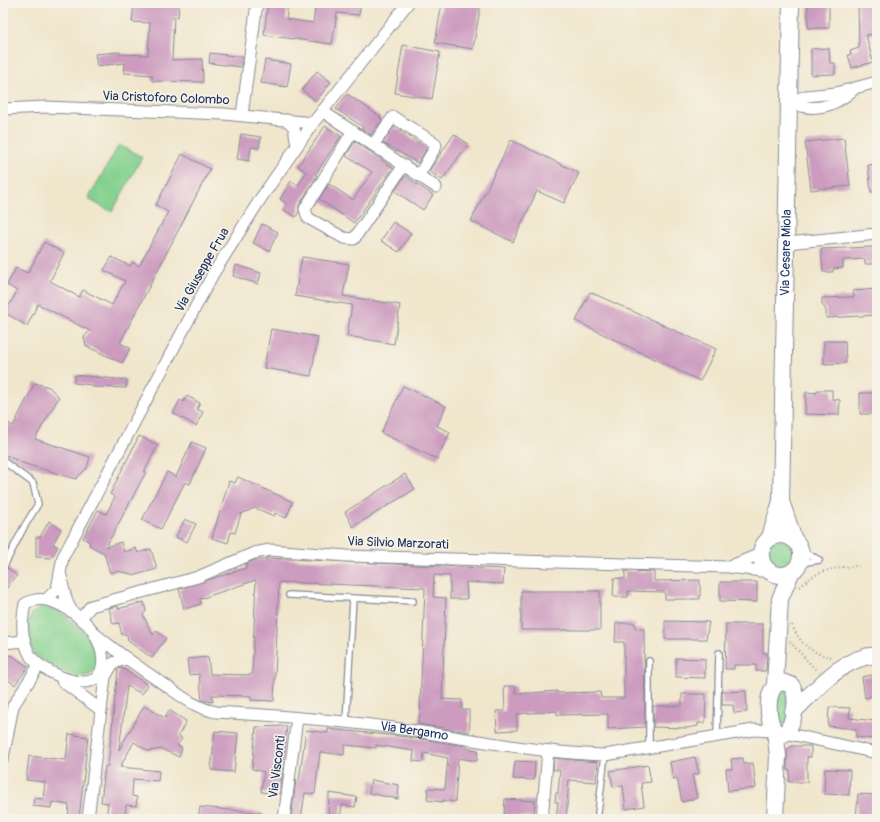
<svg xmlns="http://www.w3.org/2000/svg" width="880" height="822" font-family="Pangolin,sans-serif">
  <rect width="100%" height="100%" fill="#f7f3e8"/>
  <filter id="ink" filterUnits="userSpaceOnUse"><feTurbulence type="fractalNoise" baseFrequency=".025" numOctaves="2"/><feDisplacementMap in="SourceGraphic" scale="8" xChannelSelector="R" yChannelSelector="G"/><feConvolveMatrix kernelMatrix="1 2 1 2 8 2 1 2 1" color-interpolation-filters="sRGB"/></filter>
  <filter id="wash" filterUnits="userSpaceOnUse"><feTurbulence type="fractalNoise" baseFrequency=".012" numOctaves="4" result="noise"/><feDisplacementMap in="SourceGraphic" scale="16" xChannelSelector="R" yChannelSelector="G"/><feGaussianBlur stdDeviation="0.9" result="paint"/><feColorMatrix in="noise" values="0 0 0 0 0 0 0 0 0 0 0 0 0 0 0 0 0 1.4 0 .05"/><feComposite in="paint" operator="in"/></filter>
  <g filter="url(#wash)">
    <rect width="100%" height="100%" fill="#f0e6cc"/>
    <path fill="#84d18f" stroke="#508076" d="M119,145L142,157L112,212L88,199Z
      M765 553a15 15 0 1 1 30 0a15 15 0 1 1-30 0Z
      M43,607C67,608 98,642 98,666L90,675C72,680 49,666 36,655C27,646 25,624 32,614C35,611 39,609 43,607Z
      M787,687L788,723L777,726L775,691Z"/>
    <g id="blocks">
      <path fill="#cc9bbf" d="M134,3L179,5L178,17H174L172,60L202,59L203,82L152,81V75L124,73L125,63L97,66L95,54L120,52V54L148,55L150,23L132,22Z
        M268,3H288L286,19L313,23L316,3H361L359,15L337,13L332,44L264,35Z
        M442,3H481L473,49L435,43Z
        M808,3H829V28H808Z
        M858,3H877V34L866,35L873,62L852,68L848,55L851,54L850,51L859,48Z
        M403,45L440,52L432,99L395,93Z
        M829,48L830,63H835V74L811,75V49Z
        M210,53L243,57L241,67L209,63Z
        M265,60L291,64L287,87L261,83Z
        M317,71L331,82L316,101L302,90Z
        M347,94L381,117L380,118L382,120L371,135L362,129L363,127L336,109Z
        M325,126L341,136L315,175L317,176L299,205V212L296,217L284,210L287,204L280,199L291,181L298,186L306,172L298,166Z
        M394,127L427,148L418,163L383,143Z
        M241,134L261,137L259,148L251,147L249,161L237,159Z
        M454,134L468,144L442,180L429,171Z
        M844,138L850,186L811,190L805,142Z
        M511,140L579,173L564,203L537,191L513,242L471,221Z
        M355,141L393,168L354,223L319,199L329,184L353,200L372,172L346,156Z
        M182,154L210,169L120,343L130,348L122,363L86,346L84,337L90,331L38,304L27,326L5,313L17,291L7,285L16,268L28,273L44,242L64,253L50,281L79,297L83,290L112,305L125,281L104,270L112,257L130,266L133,262L139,266L168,212L156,205Z
        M877,164V192H871L868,165Z
        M405,176L433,195L423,210L395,191Z
        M393,222L411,233L399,252L381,241Z
        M262,224L278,232L269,251L253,243Z
        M873,247L874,264H865V259L843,260V268L833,269V272H823L821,249Z
        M302,257L349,264L343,296L400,305L394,344L347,336L352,305L295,296Z
        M236,265L261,273L258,284L233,276Z
        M877,289V315L826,318V310L822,304V298L854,297L853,291Z
        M590,292L716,349L700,381L576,321Z
        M271,329L318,337L311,376L264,368Z
        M824,341H845L846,363L824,364Z
        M75,375L127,380L126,388L92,387V385L74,383Z
        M35,383L49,387L59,397L35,439L90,457L87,468L76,479L25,464L3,454V420L13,426Z
        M403,386L446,406L437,426L450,432L437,459L381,433Z
        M817,390H832V399L840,400L839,415L805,414L806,392L817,393Z
        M860,393H877V414H860Z
        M187,396L200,403L197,409L203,412L196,426L173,413L180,400L183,402Z
        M139,436L158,445L144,472H146L106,547L121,542L124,552L136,548L138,553L151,549L157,569L136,575L117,571L110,573L104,553L89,545L90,542L83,538L98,510L106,514L115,497L110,494Z
        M192,442L206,448L190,484L185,482L161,529L142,520L167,472L176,477Z
        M405,474L415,489L353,527L345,512Z
        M238,477L293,502L286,518L275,513L274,516L255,508L241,514L235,533L231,532L228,543L212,538L229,481L235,483Z
        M185,519L196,524L187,542L176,537Z
        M49,521L61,529L53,544L58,547L51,558L36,557V537H40Z
        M266,558L504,569L503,584L466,582L467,599H450V576L434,575L433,597L446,598L442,699L462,700V710H469V723L470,724L469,732L418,724L421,707H420L425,588L279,582L274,701L251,700V696L212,695L213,702L202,700L199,674L189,675L187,659L208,657L210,674L252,675L256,580L200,599L201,604L184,609L179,589L246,568V564L255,560H266Z
        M8,568L17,576L3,592V572Z
        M625,571L654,572V581L700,580V599H665V592L628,591V597H613L614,578L625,579Z
        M720,582H757V602L720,601Z
        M521,591H600V630H521Z
        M144,602L146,611L143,615L153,635L156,631L166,638L152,658L128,641L127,634L122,635L119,623L113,624L109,608L118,606V609Z
        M665,621L709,622L706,639H665Z
        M616,623H635V629H644L645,727L608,729V714L557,715V711L517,714V730L497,731L496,711H505L504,686H515L516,694L557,691V693L600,692L601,698H624V642H615Z
        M726,624H763V653H767L766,671H756V665H734V669H725Z
        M3,654L13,656L28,667L15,685L3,676Z
        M676,658L705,659V678L676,677Z
        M122,668L148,685L142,694L127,686L119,750L144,706L165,718L169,710L186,721L179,735L182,739L177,745L182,748L179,757L162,749L148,751L134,742L120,767L159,771L158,781L133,779L132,796L137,797L136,806L126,805L125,819H106L108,803L101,802L105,766H108L118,669Z
        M877,674V695L865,698L862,677Z
        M746,691L747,712L734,713L733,705H722V692Z
        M682,694H706L705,723H698V726L686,728L653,727V706H682Z
        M829,707L850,708L849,718L876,721L874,739L856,737V729L828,726Z
        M287,726L280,794L261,792L264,772L252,769L256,727Z
        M328,729L408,737L466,746V748L478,750L477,761L458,758L455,802L443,800V802L427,800L428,788L445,789L448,758L424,753L423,762L413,761L414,751L376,745V748L345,745L344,755L320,752L315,794L305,793L301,819H291L296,780L299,781L306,730L328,733Z
        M215,731L238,733L234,772L211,770Z
        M69,734L88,737L79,819H68L69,805L52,802L51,808L33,806L34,798L43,799L45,782L26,780L29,756L66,760Z
        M792,746H811V757H807V782H789L790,770H787V750Z
        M695,757L699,774L692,775L697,798L682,802L677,778L673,779L670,762Z
        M554,758L598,762L596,782L569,780L566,819H556L558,802H555L556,793H558L560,770H553Z
        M743,758L744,764L753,763L756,788L728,791L726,769H732L731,759Z
        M515,761L535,762L534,780L513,779Z
        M648,765L651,782L641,783L644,806L626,809L623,786L613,787L610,771Z
        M825,769L850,770L849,795L824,794Z
        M371,780L399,785L398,799L369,793Z
        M329,793L357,797L355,807L342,805L340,819H328Z
        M858,794L877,795L875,819H856Z
        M505,799L535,801L534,818L504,815Z
        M200,807L262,813V819H198Z"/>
    </g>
  </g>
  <g filter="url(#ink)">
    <use href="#blocks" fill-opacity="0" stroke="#868a95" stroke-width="1"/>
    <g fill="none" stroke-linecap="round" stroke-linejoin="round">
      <g stroke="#868a95" stroke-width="8">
        <path id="lane" d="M3,461L33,483L38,504L24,527L3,568
          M801,550L819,560
          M800,563L819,560
          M289,595L413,601
          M649,661V748
          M346,722L353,598
          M717,737L719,653
          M598,813L605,755"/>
      </g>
      <g stroke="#868a95" stroke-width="13">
        <g id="street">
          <path d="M790,102L806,96L836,93L877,82"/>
          <path d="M790,102C814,113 834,107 853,90"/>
          <path d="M3,109L45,107L224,114L313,123"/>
          <path d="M322,111L436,187"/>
          <path d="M242,115L257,3"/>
          <path d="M287,120L294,127L297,146"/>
          <path d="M353,131L305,209L308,218L344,238L354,239L404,165"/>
          <path d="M373,145L393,117L435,143L436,146L419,175"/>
          <path d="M787,243L877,234"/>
          <path d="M731,566L760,554"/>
          <path d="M61,576C63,587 65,602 72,611C76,616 83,620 88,625C98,637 111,664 96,678C82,691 37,669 30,655C21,638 21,622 25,604C41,594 57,602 72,612"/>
          <path d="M47,599L57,589L63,557L213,274L261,198L313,123L408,3"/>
          <path d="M81,618L91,606L198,577L254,553L270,550L347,556L729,567L769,572"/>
          <path id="s1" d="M95,634C117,652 141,669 165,685C181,696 196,708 216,712C285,716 353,721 421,732C483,741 541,753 605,755L754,730L774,731"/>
          <path d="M3,643L25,641"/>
          <path d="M62,681L101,710"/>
          <path d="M785,733L877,753"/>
          <path d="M3,758L13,706L39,665"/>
          <path d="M88,819L105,677L113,663L126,659"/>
          <path d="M284,819L297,718"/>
          <path d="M542,819L548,751"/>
        </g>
      </g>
      <g stroke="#868a95" stroke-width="18">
        <g id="secondary">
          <path d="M781,501L794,540"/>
          <circle cx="781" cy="555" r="20"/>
          <path id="s2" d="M770,537L781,501L791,3"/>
          <path d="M782,682L791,685C800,696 794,725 784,734L775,732C767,721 764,686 782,682Z"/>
          <path d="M775,684L780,599L791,573"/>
          <path d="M793,712C817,689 842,657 877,655"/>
          <path d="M775,732L778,755L775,819"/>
        </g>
      </g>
      <path stroke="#868a95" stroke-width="2" stroke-dasharray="1 3" stroke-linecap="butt" d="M800,587C816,570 835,567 859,566
        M792,625C799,643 813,655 833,657
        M790,642L817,671"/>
      <use href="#lane" stroke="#fff" stroke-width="5.5"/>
      <use href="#street" stroke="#fff" stroke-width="11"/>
      <use href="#secondary" stroke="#fff" stroke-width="16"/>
    </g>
  </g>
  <g text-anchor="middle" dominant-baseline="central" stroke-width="3.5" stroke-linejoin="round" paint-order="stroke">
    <g font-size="13" fill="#1b2f5e" stroke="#f7f3e8">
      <text transform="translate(166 98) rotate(2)">Via Cristoforo Colombo</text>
      <text stroke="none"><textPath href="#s2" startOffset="286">Via Cesare Miola</textPath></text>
      <text transform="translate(202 270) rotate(-60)">Via Giuseppe Frua</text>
      <text transform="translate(398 543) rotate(2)">Via Silvio Marzorati</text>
      <text stroke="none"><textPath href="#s1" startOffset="344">Via Bergamo</textPath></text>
      <text transform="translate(277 767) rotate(-83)">Via Visconti</text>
    </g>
  </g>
  <rect width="880" height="822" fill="none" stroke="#f7f3e8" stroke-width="16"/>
</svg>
